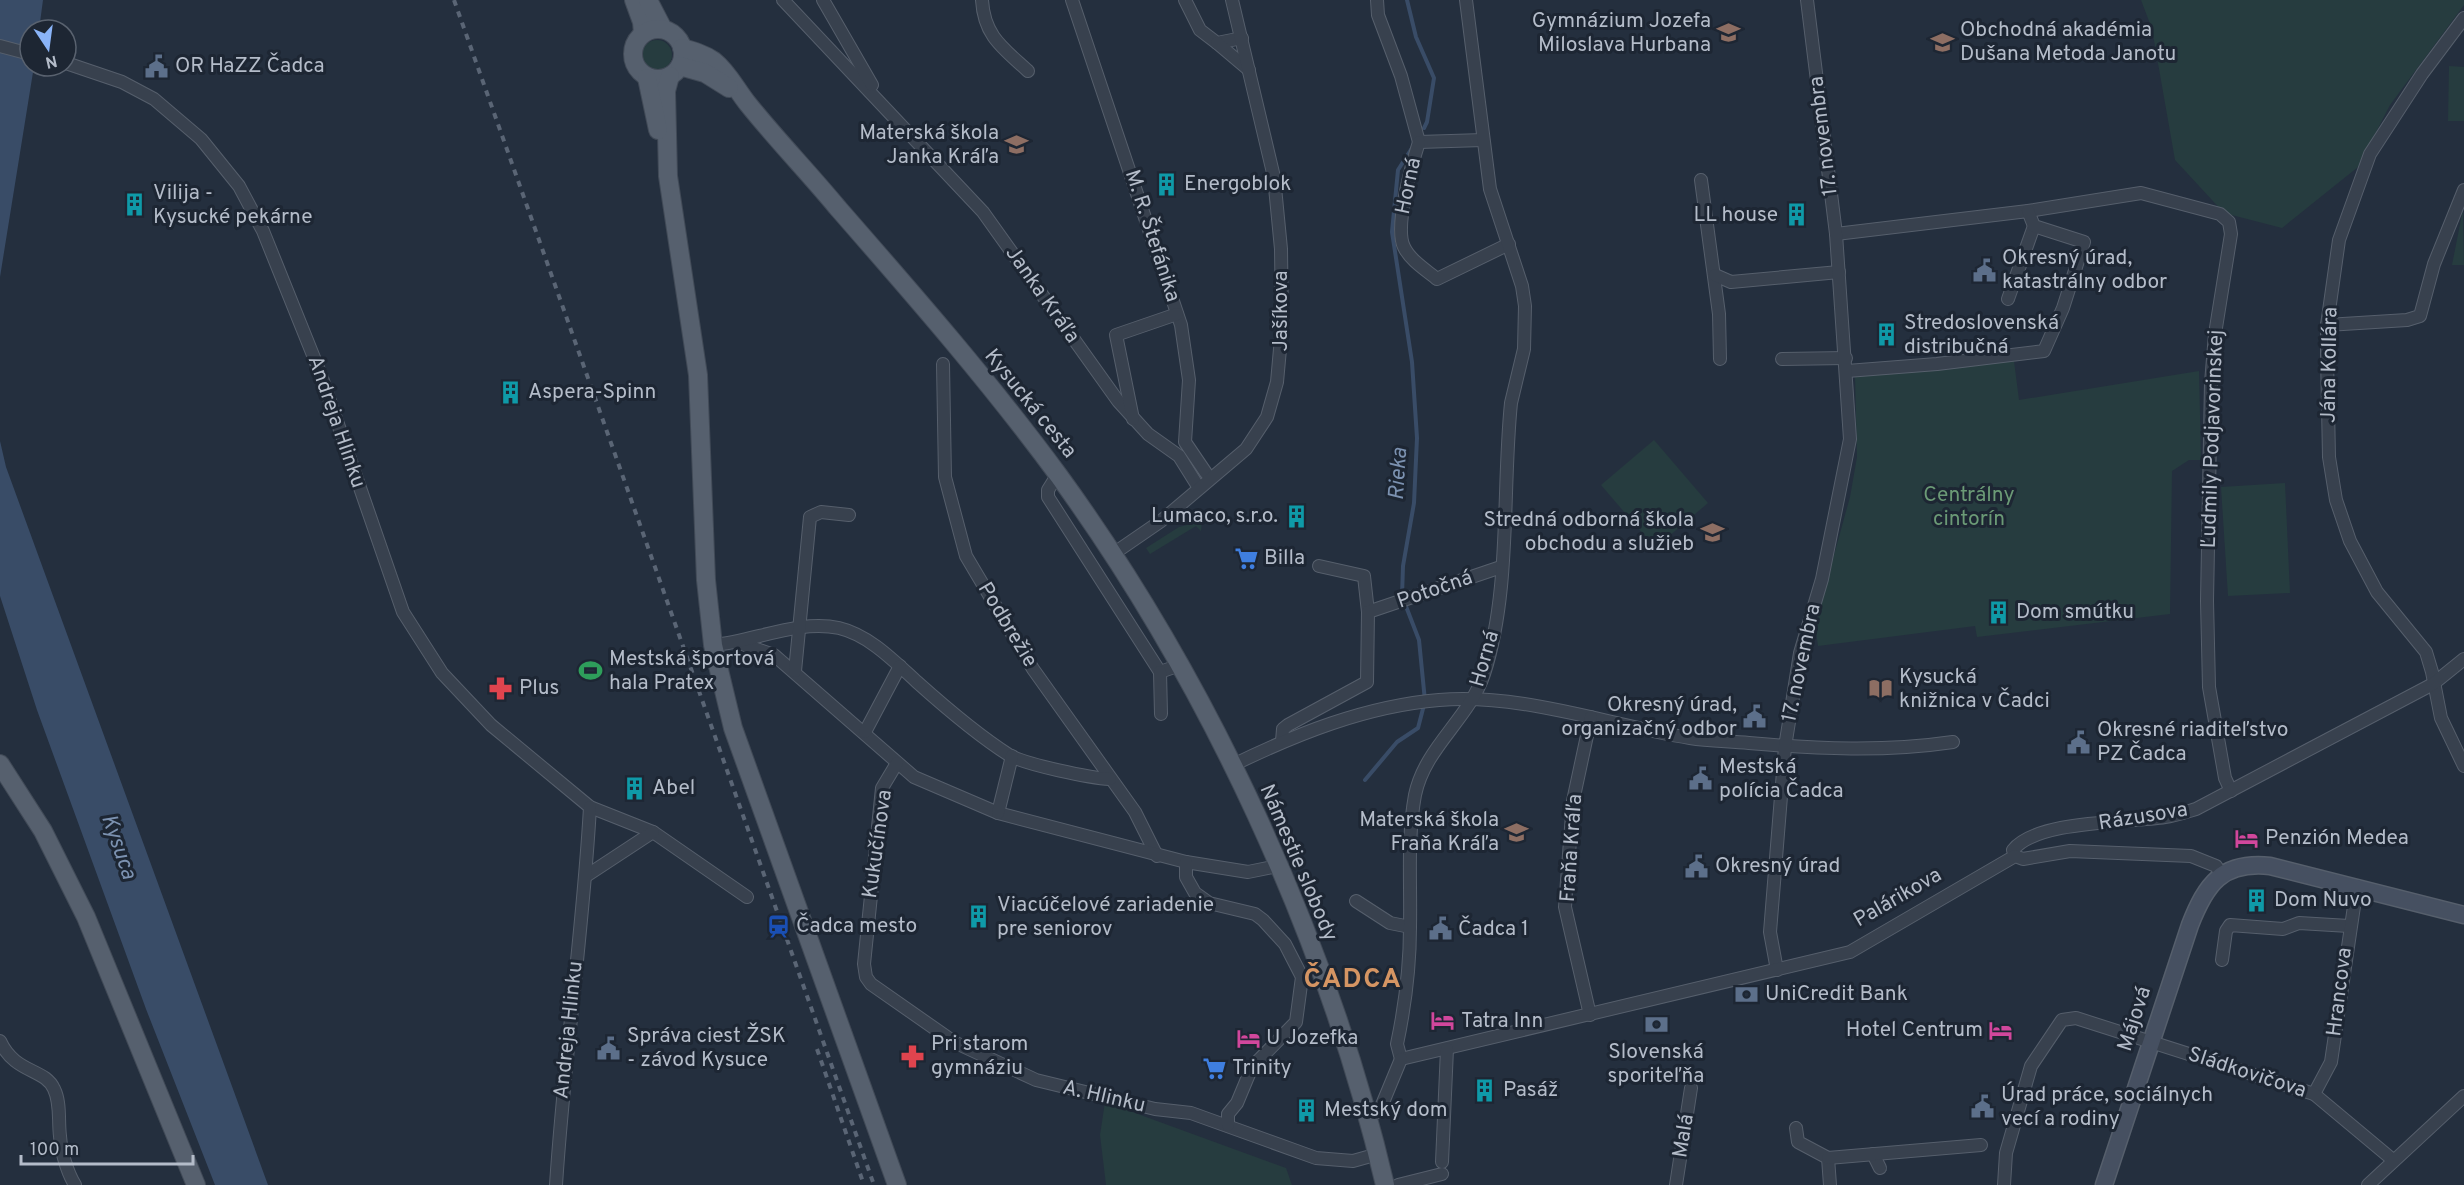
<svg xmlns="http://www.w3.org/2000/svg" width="2464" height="1185" viewBox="0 0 2464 1185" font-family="Overpass,sans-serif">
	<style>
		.green { fill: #263c3f }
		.water { fill: #394c67 }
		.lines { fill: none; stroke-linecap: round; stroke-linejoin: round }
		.stream { stroke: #394c67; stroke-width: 4 }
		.street-casing { stroke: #565f6c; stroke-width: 14 }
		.secondary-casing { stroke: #565f6c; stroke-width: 19 }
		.primary-casing { stroke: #414a57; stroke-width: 20 }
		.street { stroke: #38414e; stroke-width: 12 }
		.secondary { stroke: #465061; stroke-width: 16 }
		.primary { stroke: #56606e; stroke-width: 18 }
		.rail { stroke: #5a6575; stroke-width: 4; stroke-dasharray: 6 6; stroke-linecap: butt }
		.labels { text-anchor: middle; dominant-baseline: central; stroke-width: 6; stroke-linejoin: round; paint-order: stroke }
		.poi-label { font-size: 21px; fill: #b4bcc9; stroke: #1d2633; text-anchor: start }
		.street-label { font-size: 21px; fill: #b4bcc9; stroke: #1d2633 }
		.park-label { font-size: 21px; fill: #6b9a76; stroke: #1d2633 }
		.water-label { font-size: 22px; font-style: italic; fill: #7c92b1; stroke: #1d2633 }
		.district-label { font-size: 27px; font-weight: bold; letter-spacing: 1.5px; fill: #d59563; stroke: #1d2633 }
	</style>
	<rect width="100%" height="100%" fill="#242f3e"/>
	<g class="green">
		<path d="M2141 0H2464V5L2390 105 2358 167 2282 228 2224 213 2175 160 2152 29Z"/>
		<circle cx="657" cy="55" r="15"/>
		<path d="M2449 66 2464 67V121H2448Z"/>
		<path d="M2463 209 2464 265H2452Z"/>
		<path d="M2014 361 2019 400 2199 371 2201 460H2189L2172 471 2170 614 1977 637 1975 626 1818 646 1815 624 1850 497 1857 457 1855 376Z"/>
		<path d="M1654 440 1708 503 1655 548 1601 485Z"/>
		<path d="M2285 483 2290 593 2228 596 2221 487Z"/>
		<path d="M1202 521 1201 531 1196 526 1150 554 1146 548 1179 527Z"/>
		<path d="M1105 1102 1286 1168 1292 1185H1106L1100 1135Z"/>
	</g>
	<g class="water">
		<path d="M0 0H43L39 30H30V66H34L0 277Z"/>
		<path d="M0 441 6 467 268 1185H215L146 1009 37 710 0 596Z"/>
	</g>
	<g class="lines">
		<g class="stream">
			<path d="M1407 0 1416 37 1434 78 1427 122 1424 128"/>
			<path d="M1365 780 1397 742 1418 728 1425 701 1419 640 1402 596 1403 566 1414 503 1417 438 1412 362 1392 232 1398 170 1412 148"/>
		</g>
		<defs>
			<g id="street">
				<path d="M783 0 983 212 1118 401 1148 434 1179 456 1199 488"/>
				<path d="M823 0 872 85"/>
				<path d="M982 0C984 36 1003 48 1028 71"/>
				<path d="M1072 0 1181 325 1189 380 1185 442 1206 473"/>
				<path d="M1185 0 1200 30 1217 43 1242 38"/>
				<path d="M1377 0 1378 15 1401 76 1419 142 1483 140"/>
				<path d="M2464 18 2422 74 2370 154 2339 240 2327 325V357L2329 457 2336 500 2350 541 2377 592 2426 652 2432 672 2441 718 2464 766"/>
				<path d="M1217 43 1249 70"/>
				<path d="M0 46 30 54"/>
				<path d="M66 63 122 82 154 99 201 139 239 186 263 231 321 375 403 612 442 673 491 725 590 807 653 832 747 897"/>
				<path d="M1419 142C1412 164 1394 227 1404 247 1410 260 1426 270 1437 279L1509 244"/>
				<path d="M1701 180 1719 314 1720 359"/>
				<path d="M1836 234 2028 211 2141 193 2220 214 2229 222 2231 234 2215 334 2211 383 2207 601 2209 687 2225 778 2231 791"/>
				<path d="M1715 275 1731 282 1839 272"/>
				<path d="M2008 299 2034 226"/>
				<path d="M2327 325 2407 320 2420 316 2434 264 2464 190"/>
				<path d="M1782 359 1846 358"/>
				<path d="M943 364 945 477 966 556 1033 669 1135 812 1157 856"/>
				<path d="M1847 371 1937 364 2044 351 2063 308 2084 242 2034 226 2028 211"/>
				<path d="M1133 419 1116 335 1177 314"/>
				<path d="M1058 474 1048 490V497L1160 672 1180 665"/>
				<path d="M1113 554 1161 521 1246 449 1267 417 1277 382 1282 327 1281 249 1274 177 1232 0"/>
				<path d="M1319 566 1364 576 1368 612"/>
				<path d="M739 643 774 655 914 777 998 813 1186 862 1248 872 1278 866"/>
				<path d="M713 645C753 642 798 619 839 628 869 635 894 661 917 682 946 708 976 734 1009 755 1026 765 1091 778 1110 779"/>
				<path d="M795 671 810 517 821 512 849 515"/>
				<path d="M1160 672 1161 714"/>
				<path d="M865 732 900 666"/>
				<path d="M1282 741 1283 729 1288 725 1367 682 1368 612 1501 567"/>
				<path d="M897 763 882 788 864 964 866 977 871 984 954 1042 1036 1080 1155 1109 1191 1113 1316 1158 1353 1161 1378 1154"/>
				<path d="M1231 766C1296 734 1366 706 1439 700 1523 693 1607 725 1690 738 1709 741 1729 741 1749 743 1817 749 1885 752 1953 742"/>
				<path d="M998 813 1012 756"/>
				<path d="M2015 856 2013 850C2037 820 2126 823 2165 817 2175 816 2186 812 2196 809L2433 684 2464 659"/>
				<path d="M1186 862V877L1195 893 1209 903 1255 914 1263 920 1285 944 1302 977 1296 1022 1252 1067 1237 1103 1228 1114V1125"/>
				<path d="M586 876 653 832"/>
				<path d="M1356 901 1390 923 1410 927"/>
				<path d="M2222 960 2226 931 2230 925 2283 929 2299 923 2349 926"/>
				<path d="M1777 970 1770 932 1785 747 1800 653 1822 579 1850 439 1836 234 1807 0"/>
				<path d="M1590 1015 1565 907 1573 801 1591 717"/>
				<path d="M0 1041C15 1074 45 1068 54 1089 61 1103 58 1121 60 1136 61 1151 67 1172 75 1185"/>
				<path d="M1401 1059 1397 1044C1405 1006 1410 966 1410 927 1411 883 1407 839 1415 795 1425 747 1469 719 1484 674 1511 591 1502 490 1511 403L1524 349 1525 306 1522 286 1490 189 1466 0"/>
				<path d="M1401 1059 1850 952 2015 856 2023 859 2070 851 2191 856 2216 866 2221 874"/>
				<path d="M2314 1094 2331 1062 2357 886"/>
				<path d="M1379 1112 1401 1059"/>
				<path d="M1796 1128 1798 1142 1828 1158 1830 1185"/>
				<path d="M1873 1154 1880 1168"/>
				<path d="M1828 1158 1981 1145"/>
				<path d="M1442 1162 1447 1049"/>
				<path d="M556 1185C564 1059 583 933 590 807"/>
				<path d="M1398 1185 1442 1174"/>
				<path d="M1676 1185 1691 1088"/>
				<path d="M2004 1185 2006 1153 2031 1066 2062 1020 2076 1018 2314 1094 2393 1160"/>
				<path d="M2368 1185 2464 1096"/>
			</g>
			<path id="secondary" d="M2104 1185 2190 925C2206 884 2222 861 2270 866L2464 915"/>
			<g id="primary">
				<path d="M634 0 642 22 643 33"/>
				<path d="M648 0 663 29"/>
				<circle cx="658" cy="54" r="25"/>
				<path d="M682 48C693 51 704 54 714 61 728 72 736 89 748 104 776 139 808 172 837 207 913 294 990 382 1059 476 1208 681 1327 937 1385 1185"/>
				<path d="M680 66 705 73 729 88"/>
				<path d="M670 76 666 91 668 176 698 375 706 580 713 645 733 728 897 1185"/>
				<path d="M647 78 658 130"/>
				<path d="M0 764 43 831 86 917 196 1185"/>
			</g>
		</defs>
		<use href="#street" class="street-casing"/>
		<use href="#secondary" class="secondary-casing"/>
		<use href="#primary" class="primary-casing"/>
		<use href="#street" class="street"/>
		<use href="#secondary" class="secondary"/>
		<use href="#primary" class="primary"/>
		<g class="rail">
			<path d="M454 0 874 1185"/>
			<path d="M817 1049 864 1185"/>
		</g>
	</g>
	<defs>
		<symbol id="school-bare" viewBox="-9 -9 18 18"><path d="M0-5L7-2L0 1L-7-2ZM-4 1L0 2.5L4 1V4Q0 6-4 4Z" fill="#8d6e63" stroke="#1d2633" stroke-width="2.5" paint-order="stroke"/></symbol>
		<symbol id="civic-bare" viewBox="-9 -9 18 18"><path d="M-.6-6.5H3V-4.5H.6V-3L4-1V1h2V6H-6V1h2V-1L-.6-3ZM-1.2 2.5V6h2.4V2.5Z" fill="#5c6f8a" stroke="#1d2633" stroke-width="2.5" paint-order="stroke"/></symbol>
		<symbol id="building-bare" viewBox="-9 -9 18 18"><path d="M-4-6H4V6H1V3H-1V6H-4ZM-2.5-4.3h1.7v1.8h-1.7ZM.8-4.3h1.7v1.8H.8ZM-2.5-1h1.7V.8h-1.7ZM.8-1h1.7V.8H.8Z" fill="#0f9aa8" stroke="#1d2633" stroke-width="2.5" paint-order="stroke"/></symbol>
		<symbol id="supermarket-bare" viewBox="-9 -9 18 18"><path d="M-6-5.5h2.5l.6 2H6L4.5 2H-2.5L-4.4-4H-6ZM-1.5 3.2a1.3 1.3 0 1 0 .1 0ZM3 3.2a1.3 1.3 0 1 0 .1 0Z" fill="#3f7fe0" stroke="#1d2633" stroke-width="2.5" paint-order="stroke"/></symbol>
		<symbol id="stadium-bare" viewBox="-9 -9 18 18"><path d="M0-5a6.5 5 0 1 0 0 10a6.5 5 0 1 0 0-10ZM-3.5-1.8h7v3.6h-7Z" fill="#2e9e5b" stroke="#1d2633" stroke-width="2.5" paint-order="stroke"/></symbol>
		<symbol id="pharmacy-bare" viewBox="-9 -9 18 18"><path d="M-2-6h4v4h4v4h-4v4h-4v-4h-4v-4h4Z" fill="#e0444e" stroke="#1d2633" stroke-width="2.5" paint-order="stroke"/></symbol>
		<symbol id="library-bare" viewBox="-9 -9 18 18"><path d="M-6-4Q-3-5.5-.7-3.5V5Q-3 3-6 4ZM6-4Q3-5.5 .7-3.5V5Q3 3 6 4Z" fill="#8d6e63" stroke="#1d2633" stroke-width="2.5" paint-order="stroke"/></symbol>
		<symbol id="hotel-bare" viewBox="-9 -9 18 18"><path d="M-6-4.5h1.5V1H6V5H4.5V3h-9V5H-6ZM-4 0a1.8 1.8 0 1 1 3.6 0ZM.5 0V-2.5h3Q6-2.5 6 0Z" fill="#d1479c" stroke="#1d2633" stroke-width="2.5" paint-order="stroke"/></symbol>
		<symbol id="station-bare" viewBox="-9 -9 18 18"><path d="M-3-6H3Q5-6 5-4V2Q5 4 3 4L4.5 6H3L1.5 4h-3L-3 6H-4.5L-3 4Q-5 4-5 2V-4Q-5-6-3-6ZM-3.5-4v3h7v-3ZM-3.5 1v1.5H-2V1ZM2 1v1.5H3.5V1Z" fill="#1a4fb4" stroke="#1d2633" stroke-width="2.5" paint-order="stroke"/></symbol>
		<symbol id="bank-bare" viewBox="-9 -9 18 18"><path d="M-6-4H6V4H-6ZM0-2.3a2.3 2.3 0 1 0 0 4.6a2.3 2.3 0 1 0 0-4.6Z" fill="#5c6f8a" stroke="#1d2633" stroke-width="2.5" paint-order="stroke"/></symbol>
	</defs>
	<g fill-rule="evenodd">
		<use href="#school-bare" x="1712" y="16" width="33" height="33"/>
		<use href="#school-bare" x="1926" y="26" width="33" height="33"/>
		<use href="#civic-bare" x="140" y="50" width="33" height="33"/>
		<use href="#school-bare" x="1000" y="128" width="33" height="33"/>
		<use href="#building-bare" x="1150" y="168" width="33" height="33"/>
		<use href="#building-bare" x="118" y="188" width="33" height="33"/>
		<use href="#building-bare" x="1780" y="198" width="33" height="33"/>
		<use href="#civic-bare" x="1968" y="254" width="33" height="33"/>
		<use href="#building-bare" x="1870" y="318" width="33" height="33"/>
		<use href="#building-bare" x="494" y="376" width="33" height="33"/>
		<use href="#building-bare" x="1280" y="500" width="33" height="33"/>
		<use href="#school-bare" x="1696" y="516" width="33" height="33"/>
		<use href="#supermarket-bare" x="1230" y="542" width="33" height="33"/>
		<use href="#building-bare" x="1982" y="596" width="33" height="33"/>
		<use href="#stadium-bare" x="574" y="654" width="33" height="33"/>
		<use href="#pharmacy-bare" x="484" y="672" width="33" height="33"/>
		<use href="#library-bare" x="1864" y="672" width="33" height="33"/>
		<use href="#civic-bare" x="1738" y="700" width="33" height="33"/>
		<use href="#civic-bare" x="2062" y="726" width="33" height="33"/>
		<use href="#civic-bare" x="1684" y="762" width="33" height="33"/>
		<use href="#building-bare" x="618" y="772" width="33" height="33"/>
		<use href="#school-bare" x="1500" y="816" width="33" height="33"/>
		<use href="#hotel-bare" x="2230" y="822" width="33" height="33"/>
		<use href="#civic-bare" x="1680" y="850" width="33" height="33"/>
		<use href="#building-bare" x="2240" y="884" width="33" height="33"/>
		<use href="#building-bare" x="962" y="900" width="33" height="33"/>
		<use href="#station-bare" x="762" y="910" width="33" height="33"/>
		<use href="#civic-bare" x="1424" y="912" width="33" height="33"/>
		<use href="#bank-bare" x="1730" y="978" width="33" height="33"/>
		<use href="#hotel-bare" x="1426" y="1004" width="33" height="33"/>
		<use href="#bank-bare" x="1640" y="1008" width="33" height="33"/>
		<use href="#hotel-bare" x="1984" y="1014" width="33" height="33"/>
		<use href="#hotel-bare" x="1232" y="1022" width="33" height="33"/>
		<use href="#civic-bare" x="592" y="1032" width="33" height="33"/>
		<use href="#pharmacy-bare" x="896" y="1040" width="33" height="33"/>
		<use href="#supermarket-bare" x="1198" y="1052" width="33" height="33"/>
		<use href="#building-bare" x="1468" y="1074" width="33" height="33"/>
		<use href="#civic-bare" x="1966" y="1090" width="33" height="33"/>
		<use href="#building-bare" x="1290" y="1094" width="33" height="33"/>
	</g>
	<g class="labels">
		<g class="poi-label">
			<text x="1711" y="21" text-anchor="end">Gymnázium Jozefa<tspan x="1711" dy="24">Miloslava Hurbana</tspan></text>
			<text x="1960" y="30">Obchodná akadémia<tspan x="1960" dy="24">Dušana Metoda Janotu</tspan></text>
			<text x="175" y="66">OR HaZZ Čadca</text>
			<text x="999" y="133" text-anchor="end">Materská škola<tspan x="999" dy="24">Janka Kráľa</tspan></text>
			<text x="1184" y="184">Energoblok</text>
			<text x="153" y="193">Vilija -<tspan x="153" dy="24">Kysucké pekárne</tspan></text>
			<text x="1778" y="215" text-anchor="end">LL house</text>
			<text x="2002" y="258">Okresný úrad,<tspan x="2002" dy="24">katastrálny odbor</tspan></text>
			<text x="1904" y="323">Stredoslovenská<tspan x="1904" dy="24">distribučná</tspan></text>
			<text x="528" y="392">Aspera-Spinn</text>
			<text x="1278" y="516" text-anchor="end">Lumaco, s.r.o.</text>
			<text x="1694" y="520" text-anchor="end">Stredná odborná škola<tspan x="1694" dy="24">obchodu a služieb</tspan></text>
			<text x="1264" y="558">Billa</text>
			<text x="2016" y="612">Dom smútku</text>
			<text x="609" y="659">Mestská športová<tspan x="609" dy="24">hala Pratex</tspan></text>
			<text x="1899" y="677">Kysucká<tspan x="1899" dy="24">knižnica v Čadci</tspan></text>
			<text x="519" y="688">Plus</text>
			<text x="1737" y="705" text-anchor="end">Okresný úrad,<tspan x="1737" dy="24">organizačný odbor</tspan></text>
			<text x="2097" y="730">Okresné riaditeľstvo<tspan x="2097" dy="24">PZ Čadca</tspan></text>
			<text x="1719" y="767">Mestská<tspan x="1719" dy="24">polícia Čadca</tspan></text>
			<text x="652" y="788">Abel</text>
			<text x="1499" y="820" text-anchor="end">Materská škola<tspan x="1499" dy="24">Fraňa Kráľa</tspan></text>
			<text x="2265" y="838">Penzión Medea</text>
			<text x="1715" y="866">Okresný úrad</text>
			<text x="2274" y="900">Dom Nuvo</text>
			<text x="997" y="905">Viacúčelové zariadenie<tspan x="997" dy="24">pre seniorov</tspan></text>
			<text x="796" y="926">Čadca mesto</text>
			<text x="1458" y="929">Čadca 1</text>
			<text x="1765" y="994">UniCredit Bank</text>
			<text x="1461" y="1021">Tatra Inn</text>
			<text x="1983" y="1030" text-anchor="end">Hotel Centrum</text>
			<text x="627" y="1036">Správa ciest ŽSK<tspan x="627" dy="24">- závod Kysuce</tspan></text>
			<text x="1266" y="1038">U Jozefka</text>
			<text x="931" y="1044">Pri starom<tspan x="931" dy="24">gymnáziu</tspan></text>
			<text x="1656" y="1052" text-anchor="middle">Slovenská<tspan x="1656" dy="24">sporiteľňa</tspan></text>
			<text x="1232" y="1068">Trinity</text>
			<text x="1503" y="1090">Pasáž</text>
			<text x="2001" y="1095">Úrad práce, sociálnych<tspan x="2001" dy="24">vecí a rodiny</tspan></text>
			<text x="1324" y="1110">Mestský dom</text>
		</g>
		<g class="street-label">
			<text transform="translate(1824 136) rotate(-97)">17. novembra</text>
			<text transform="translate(1409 186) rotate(-78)">Horná</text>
			<text transform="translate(1152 236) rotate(72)">M. R. Štefánika</text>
			<text transform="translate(1042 295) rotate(55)">Janka Kráľa</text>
			<text transform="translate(1281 311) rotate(-90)">Jašíkova</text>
			<text transform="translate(2330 365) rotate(-89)">Jána Kollára</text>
			<text transform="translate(1030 404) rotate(51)">Kysucká cesta</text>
			<text transform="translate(336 422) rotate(71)">Andreja Hlinku</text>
			<text transform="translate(2213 439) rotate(-88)">Ľudmily Podjavorinskej</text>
			<text transform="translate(1435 590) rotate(-19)">Potočná</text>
			<text transform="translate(1007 625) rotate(59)">Podbrežie</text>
			<text transform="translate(1485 659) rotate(-74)">Horná</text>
			<text transform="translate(1802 663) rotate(-78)">17. novembra</text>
			<text transform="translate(2143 817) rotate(-9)">Rázusova</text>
			<text transform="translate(878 844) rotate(-82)">Kukučínova</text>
			<text transform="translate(1572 848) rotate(-86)">Fraňa Kráľa</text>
			<text transform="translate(1298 863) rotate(67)">Námestie slobody</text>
			<text transform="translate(1898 898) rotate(-30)">Palárikova</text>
			<text transform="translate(2340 992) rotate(-83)">Hrancova</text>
			<text transform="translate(2135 1019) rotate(-72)">Májová</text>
			<text transform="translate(569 1030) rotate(-84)">Andreja Hlinku</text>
			<text transform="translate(2247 1073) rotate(18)">Sládkovičova</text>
			<text transform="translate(1104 1097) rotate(13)">A. Hlinku</text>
			<text transform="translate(1684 1136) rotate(-81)">Malá</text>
		</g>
		<g class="park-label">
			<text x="1969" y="495">Centrálny<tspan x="1969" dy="24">cintorín</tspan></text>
		</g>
		<g class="water-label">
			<text transform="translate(1399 474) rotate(-86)">Rieka</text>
			<text transform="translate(118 847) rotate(71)">Kysuca</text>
		</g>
		<g class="district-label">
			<text x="1353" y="980">ČADCA</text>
		</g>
	</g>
	<g transform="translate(48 48) rotate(167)"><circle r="28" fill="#1d2633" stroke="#59626f" stroke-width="1.5"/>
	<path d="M0-4.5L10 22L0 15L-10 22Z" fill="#8ab4f8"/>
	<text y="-9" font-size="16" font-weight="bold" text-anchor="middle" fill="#b4bcc9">N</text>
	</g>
	<path d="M21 1155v9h172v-9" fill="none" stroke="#b4bcc9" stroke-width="3"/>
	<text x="30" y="1155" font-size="18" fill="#b4bcc9" stroke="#1d2633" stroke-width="4.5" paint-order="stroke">100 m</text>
</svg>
